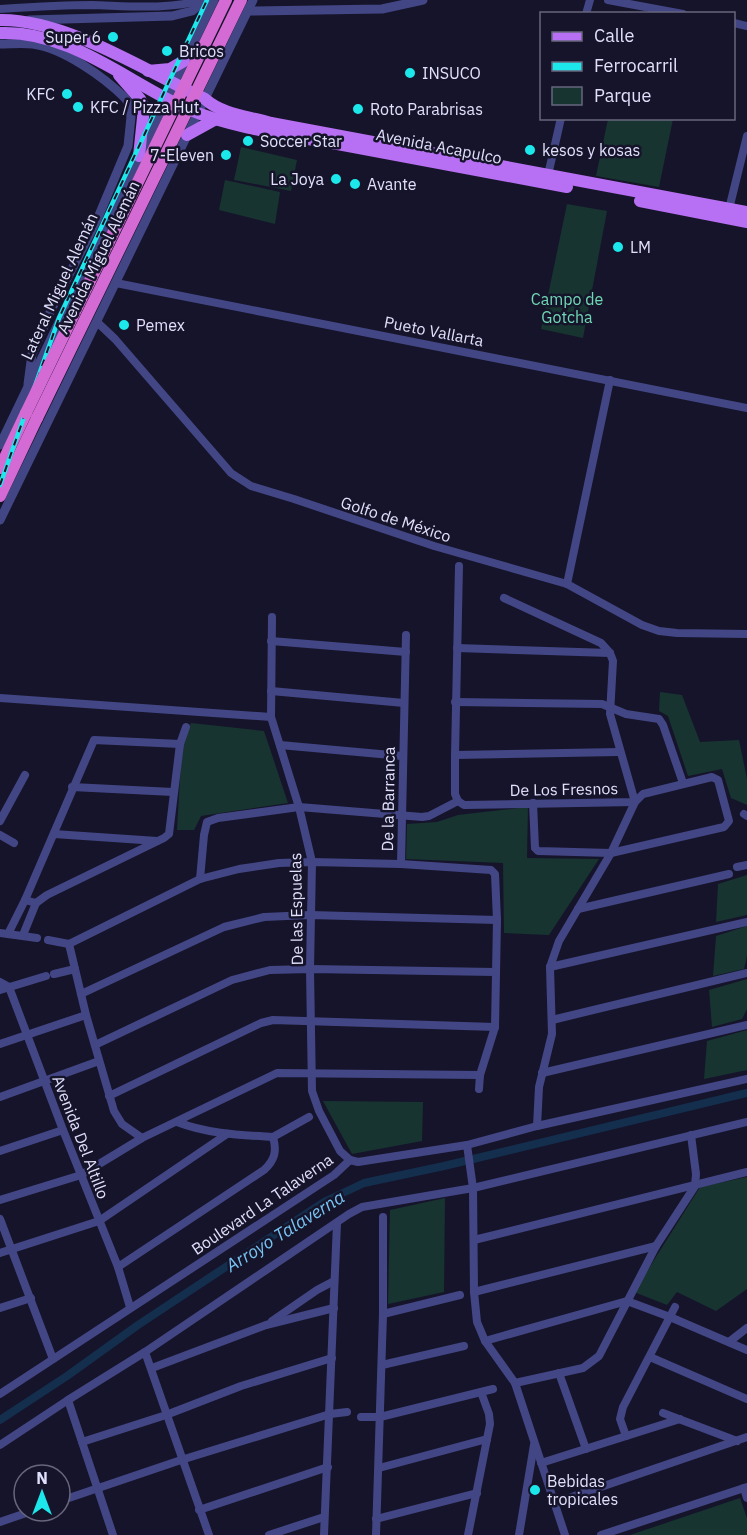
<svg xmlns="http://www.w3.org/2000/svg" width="747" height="1535" viewBox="0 0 747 1535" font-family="'IBM Plex Sans',sans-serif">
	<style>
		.green { fill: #173431 }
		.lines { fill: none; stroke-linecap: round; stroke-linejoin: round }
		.canal { stroke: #142f4e; stroke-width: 8 }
		.minor { stroke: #434685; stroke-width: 8 }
		.tertiary { stroke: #434685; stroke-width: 9 }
		.primary { stroke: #b770f3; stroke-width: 12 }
		.trunk { stroke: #d46ad4; stroke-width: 12 }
		.rail-casing { stroke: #1ce8ec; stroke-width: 4.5 }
		.rail { stroke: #16142a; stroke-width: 2; stroke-dasharray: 7; stroke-linecap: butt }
		.trunk-bridge { stroke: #d46ad4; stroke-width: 12 }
		.poi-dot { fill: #1ce8ec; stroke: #16142a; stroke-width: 2 }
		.labels { text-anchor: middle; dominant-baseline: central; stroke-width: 5; stroke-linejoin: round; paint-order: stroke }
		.poi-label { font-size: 16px; fill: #e1e0fc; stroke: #16142a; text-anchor: start }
		.street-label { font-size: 16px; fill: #e1e0fc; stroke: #16142a }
		.park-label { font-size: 16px; fill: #70d8b5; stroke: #16142a }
		.water-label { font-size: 18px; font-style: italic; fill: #77c4f3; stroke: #16142a }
	</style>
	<rect width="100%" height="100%" fill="#16142a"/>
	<g class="green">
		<path d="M608 119H673L659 187 596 176Z"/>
		<path d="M241 147 297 160 291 191 234 180Z"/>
		<path d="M225 180 280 192 275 224 219 210Z"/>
		<path d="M567 204 607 211 583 338 541 329Z"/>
		<path d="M660 692 682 695 700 742 739 740 747 779V805L731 798 722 769 688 776 668 716 659 711Z"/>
		<path d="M191 723 264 731 288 803 201 816 194 830H177L182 743Z"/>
		<path d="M528 807 527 858 599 859 549 935 504 933 503 863 406 859 407 824 437 822 458 815Z"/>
		<path d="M747 875V915L716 922 718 884Z"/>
		<path d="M747 926V956L744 969 713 976 716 936Z"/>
		<path d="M747 979V1009L742 1019 712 1027 709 990Z"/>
		<path d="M747 1030V1070L704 1079 707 1041Z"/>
		<path d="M323 1101 423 1102 422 1141 352 1154Z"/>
		<path d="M747 1177V1289L716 1311 677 1292 667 1305 634 1292 700 1187Z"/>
		<path d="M445 1198 444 1292 388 1304 390 1210Z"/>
		<path d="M740 1498 747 1518V1535H630Z"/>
	</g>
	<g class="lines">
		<path class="canal" d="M0 1420 67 1376 138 1325 324 1202 364 1183 444 1166 747 1093"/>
		<g class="minor">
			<path d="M608 0 683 14"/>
			<path d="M0 9C31 7 62 5 92 5 128 6 168 10 203 0"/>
			<path d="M586 14 590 0"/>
			<path d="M734 23 747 26"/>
			<path d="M548 175 561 118"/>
			<path d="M729 209 747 136"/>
			<path d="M116 283 747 408"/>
			<path d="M97 322 115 339 231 473 251 486 294 499 434 546 567 584 642 625 659 631 677 633 747 634"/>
			<path d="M567 584 610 380"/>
			<path d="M504 598 601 643 610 653 613 661 610 714 635 802 611 853 559 941 550 967 552 1034 539 1087 537 1126"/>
			<path d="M272 617 271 717 299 807 312 862 310 969 312 1091 319 1111 340 1151 350 1160"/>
			<path d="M271 641 406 652"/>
			<path d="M457 648 610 653"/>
			<path d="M271 691 404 703"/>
			<path d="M0 698 271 717"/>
			<path d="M455 702 602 704 626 714 659 719 663 725 683 783"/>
			<path d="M280 745 402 756"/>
			<path d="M455 755 619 752"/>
			<path d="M72 787 173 792"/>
			<path d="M458 801 455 794V755L459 566"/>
			<path d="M744 814 747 816"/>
			<path d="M0 821 25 775"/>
			<path d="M54 834 157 841"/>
			<path d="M0 835 14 843"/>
			<path d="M401 864 406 635"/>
			<path d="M737 867 747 865"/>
			<path d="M200 879 204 835 207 822 218 818 299 807 422 817 429 816 458 801 464 805 635 802 643 794 712 777 718 780 729 821 724 827 611 853 538 851 535 848 533 803"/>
			<path d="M36 903 25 900 94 740 180 744"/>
			<path d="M36 903 47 895 164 838 169 834 180 744 186 727"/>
			<path d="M578 909 729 874"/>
			<path d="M0 933 37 938"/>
			<path d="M8 934 25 900"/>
			<path d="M23 935 36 903"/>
			<path d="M48 940 69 944 200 879 239 869 279 863 312 862 401 864 491 870 495 874 497 920 495 1027 480 1075 479 1089"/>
			<path d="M69 944 86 1015 114 1111 122 1124 142 1138"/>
			<path d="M550 967 747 922"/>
			<path d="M54 974 75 969"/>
			<path d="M0 982 9 987 63 1130 118 1267 130 1307"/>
			<path d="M0 990 46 976"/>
			<path d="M81 994 224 927 264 917 310 915 497 920"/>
			<path d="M552 1020 747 973"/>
			<path d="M0 1044 86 1015"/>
			<path d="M95 1045 232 980 270 970 310 969 495 972"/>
			<path d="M542 1073 747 1025"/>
			<path d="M109 1096 261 1023 273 1020 495 1027"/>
			<path d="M0 1097 99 1061"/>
			<path d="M177 1122C208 1134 240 1135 273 1137"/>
			<path d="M273 1137 309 1117"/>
			<path d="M467 1145 473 1188 474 1292 477 1322 485 1341 515 1383 565 1535"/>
			<path d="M0 1151 63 1130"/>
			<path d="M350 1160 358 1162 467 1145 537 1126 747 1079"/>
			<path d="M0 1200 81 1175 142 1138 277 1073 480 1075"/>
			<path d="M0 1219 53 1359"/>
			<path d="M474 1240 747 1172"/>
			<path d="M0 1253 99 1221 227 1134"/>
			<path d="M118 1267 264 1170C275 1160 277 1151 273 1137"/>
			<path d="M474 1292 656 1246"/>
			<path d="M0 1308 31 1298"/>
			<path d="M383 1314 460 1295"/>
			<path d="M272 1321 317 1290 334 1281"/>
			<path d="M485 1341 627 1301 670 1317 747 1350"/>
			<path d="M729 1342 747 1328"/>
			<path d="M145 1352 209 1535"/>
			<path d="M650 1357 747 1399"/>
			<path d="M382 1365 464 1346"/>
			<path d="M152 1368 266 1325 334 1308"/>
			<path d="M559 1373 586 1449"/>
			<path d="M515 1383 583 1368 599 1356 656 1246 695 1186 696 1174 691 1135"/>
			<path d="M0 1394 334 1175 350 1160"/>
			<path d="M68 1400 113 1535"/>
			<path d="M663 1413 737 1441"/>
			<path d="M361 1417H380L493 1389"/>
			<path d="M626 1436 620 1419 623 1407 675 1307"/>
			<path d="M82 1442 166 1415 241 1386 332 1358"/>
			<path d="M0 1445 68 1400 145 1352 349 1214 362 1207 473 1188 747 1122"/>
			<path d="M541 1463 680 1419"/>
			<path d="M379 1468 487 1439"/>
			<path d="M744 1488 747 1498"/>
			<path d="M60 1501 181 1460 330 1414 347 1412"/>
			<path d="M554 1503 747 1437"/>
			<path d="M199 1510 328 1467"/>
			<path d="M376 1519 477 1493"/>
			<path d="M0 1522 32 1511"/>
			<path d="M269 1535 324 1517"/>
			<path d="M324 1535 337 1223"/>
			<path d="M376 1535 383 1314V1217"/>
			<path d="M468 1535 490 1424 489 1414 481 1392"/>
			<path d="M519 1535 534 1445"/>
			<path d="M601 1535 747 1487"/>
		</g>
		<g class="tertiary">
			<path d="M248 11 382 9 423 0"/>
			<path d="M29 20 172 16 192 11 205 0"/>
			<path d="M0 44C11 44 22 43 33 44 63 48 104 77 125 98L129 104 131 117 128 146 97 220 51 310 32 354 28 384"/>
			<path d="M0 445 214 0"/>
			<path d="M0 520 253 0"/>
		</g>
		<g class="primary">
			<path d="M0 20C66 19 146 71 205 99 223 115 248 116 271 123L747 212"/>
			<path d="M0 33C79 30 138 94 209 117 252 131 299 137 343 145 418 159 492 173 567 187"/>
			<path d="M148 71 170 69 184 61"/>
			<path d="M119 75 140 99 144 108 139 156"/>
			<path d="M187 135 216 119"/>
			<path d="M640 201 747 222"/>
		</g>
		<g class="trunk">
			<path d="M0 468 26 413"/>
			<path d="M0 496 37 418"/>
		</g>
		<defs>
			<path id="rail" d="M0 485 59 318 207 0"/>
		</defs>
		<use href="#rail" class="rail-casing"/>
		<use href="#rail" class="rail"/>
		<g class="trunk-bridge">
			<path d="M26 413 226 0"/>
			<path d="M37 418 241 0"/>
		</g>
	</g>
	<g class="poi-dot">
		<circle cx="113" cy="37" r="6"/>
		<circle cx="167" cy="51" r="6"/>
		<circle cx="410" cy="73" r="6"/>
		<circle cx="67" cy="94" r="6"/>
		<circle cx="78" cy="107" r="6"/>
		<circle cx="358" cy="109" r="6"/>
		<circle cx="248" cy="141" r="6"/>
		<circle cx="530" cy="150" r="6"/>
		<circle cx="226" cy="155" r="6"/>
		<circle cx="336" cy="179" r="6"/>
		<circle cx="355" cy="184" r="6"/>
		<circle cx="618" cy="247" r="6"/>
		<circle cx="124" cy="325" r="6"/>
		<circle cx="535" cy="1490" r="6"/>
	</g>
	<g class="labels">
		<g class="poi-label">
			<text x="101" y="37" text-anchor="end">Super 6</text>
			<text x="179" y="51">Bricos</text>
			<text x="422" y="73">INSUCO</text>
			<text x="55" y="94" text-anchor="end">KFC</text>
			<text x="90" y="107">KFC / Pizza Hut</text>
			<text x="370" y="109">Roto Parabrisas</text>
			<text x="260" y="141">Soccer Star</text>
			<text x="542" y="150">kesos y kosas</text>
			<text x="214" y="155" text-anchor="end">7-Eleven</text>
			<text x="324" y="179" text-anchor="end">La Joya</text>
			<text x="367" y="184">Avante</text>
			<text x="630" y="247">LM</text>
			<text x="136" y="325">Pemex</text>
			<text x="547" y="1481">Bebidas<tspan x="547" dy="18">tropicales</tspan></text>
		</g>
		<g class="street-label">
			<text transform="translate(439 146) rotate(11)">Avenida Acapulco</text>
			<text transform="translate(98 257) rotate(-64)">Avenida Miguel Alemán</text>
			<text transform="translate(59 286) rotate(-65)">Lateral Miguel Alemán</text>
			<text transform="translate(434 331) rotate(11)">Pueto Vallarta</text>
			<text transform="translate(396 519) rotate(18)">Golfo de México</text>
			<text transform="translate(564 789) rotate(-1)">De Los Fresnos</text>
			<text transform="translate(388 799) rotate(-89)">De la Barranca</text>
			<text transform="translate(296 909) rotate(-91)">De las Espuelas</text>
			<text transform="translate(81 1137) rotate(69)">Avenida Del Altillo</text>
			<text transform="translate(262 1204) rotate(-34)">Boulevard La Talaverna</text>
		</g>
		<g class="park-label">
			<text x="567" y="299">Campo de<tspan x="567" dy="18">Gotcha</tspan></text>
		</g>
		<g class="water-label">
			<text transform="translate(285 1231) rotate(-32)">Arroyo Talaverna</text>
		</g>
	</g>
	<rect x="540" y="12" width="195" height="108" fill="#16142a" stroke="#67667e" stroke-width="1.5"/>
	<rect x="552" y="32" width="30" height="9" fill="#b770f3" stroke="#67667e" stroke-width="1.5"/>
	<text x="594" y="42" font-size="18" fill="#e1e0fc">Calle</text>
	<rect x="552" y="62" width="30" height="9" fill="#1ce8ec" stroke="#67667e" stroke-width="1.5"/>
	<text x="594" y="72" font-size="18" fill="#e1e0fc">Ferrocarril</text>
	<rect x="552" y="87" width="30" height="18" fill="#173431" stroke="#67667e" stroke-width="1.5"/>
	<text x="594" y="102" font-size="18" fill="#e1e0fc">Parque</text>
	<g transform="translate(42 1493)"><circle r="28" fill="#16142a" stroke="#67667e" stroke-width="1.5"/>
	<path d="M0-4.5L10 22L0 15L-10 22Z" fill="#1ce8ec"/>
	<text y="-9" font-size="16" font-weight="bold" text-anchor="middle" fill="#e1e0fc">N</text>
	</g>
</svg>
